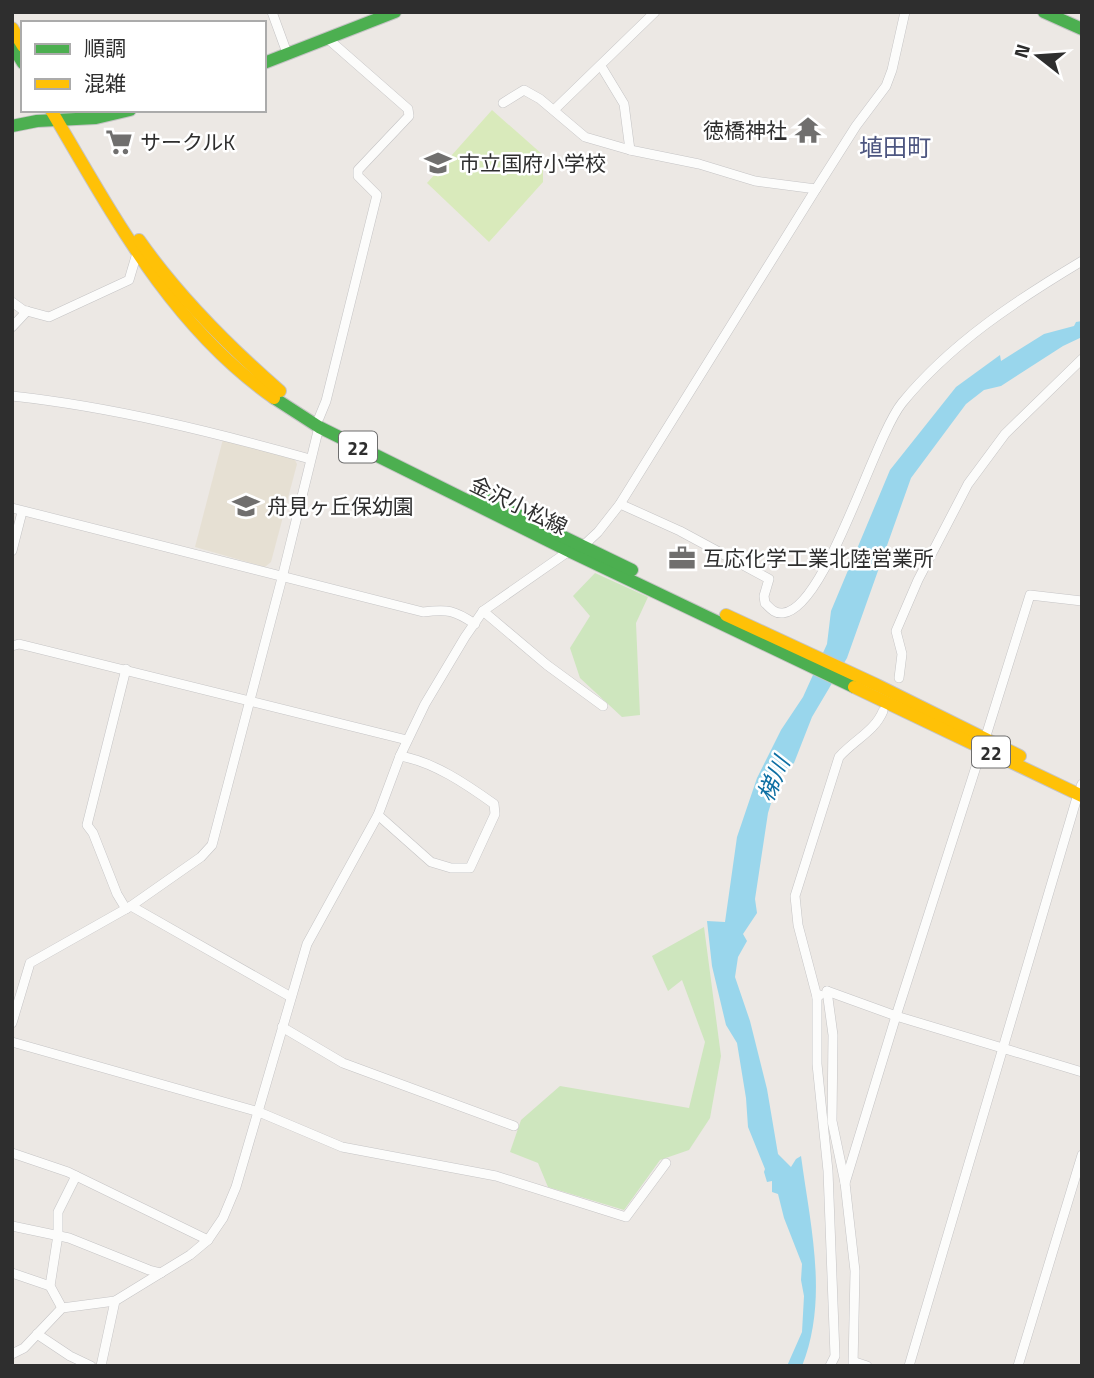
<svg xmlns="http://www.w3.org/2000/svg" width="1094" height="1378" viewBox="0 0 1094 1378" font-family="'Titillium Web','Noto Sans JP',sans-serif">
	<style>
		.education { fill: #e6e0d3 }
		.green { fill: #cee6be }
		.pitch { fill: #d9eabb }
		.water { fill: #99d6ec }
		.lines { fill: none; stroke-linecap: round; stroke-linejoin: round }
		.street-casing { stroke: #c5c4c5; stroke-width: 10 }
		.fast-casing { stroke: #c5c4c5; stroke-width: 14 }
		.slow-casing { stroke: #c5c4c5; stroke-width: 14 }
		.street { stroke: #fcfcfb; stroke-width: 9 }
		.fast { stroke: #4caf50; stroke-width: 12 }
		.slow { stroke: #ffc107; stroke-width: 12 }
		.labels { text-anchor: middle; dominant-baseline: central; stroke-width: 5; stroke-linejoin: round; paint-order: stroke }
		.shield { fill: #fff; stroke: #6d6d6d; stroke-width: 2 }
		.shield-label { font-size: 19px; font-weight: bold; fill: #2e2e2e }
		.poi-label { font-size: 21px; fill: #2e2e2e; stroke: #fff; text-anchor: start }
		.street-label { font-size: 21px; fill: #2e2e2e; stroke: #fff }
		.water-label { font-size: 23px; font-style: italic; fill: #0d6fa3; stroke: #fff }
		.quarter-label { font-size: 24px; fill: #4d5680; stroke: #fff }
	</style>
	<rect width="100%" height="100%" fill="#ece8e4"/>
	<path class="education" d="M223 439 294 458 297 464 271 562 265 567 195 547Z"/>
	<g class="green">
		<path d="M595 573 648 597 636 623 640 715 622 717 580 678 570 648 590 616 573 596Z"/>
		<path d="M704 927 721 1056 710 1118 689 1150 660 1160 624 1210 548 1187 538 1163 510 1152 521 1120 560 1086 689 1108 705 1042 682 980 668 991 652 956Z"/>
	</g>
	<path class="pitch" d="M492 110 543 155V182L489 242 427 183Z"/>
	<path class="water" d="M1082 321V337L1063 346 1001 386 984 390 966 404 911 478 847 658 812 717 794 763 780 774 768 813 755 899 757 913 743 934 747 941 738 957 735 977 750 1021 767 1089 778 1154 791 1167 796 1159 801 1156C810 1224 829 1299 802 1366H787L802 1332 804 1296 801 1280 802 1264 784 1218 778 1194 772 1192V1181L767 1182 764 1172 765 1169 748 1127 746 1098 737 1043 726 1025 712 966 707 921 725 922 737 837 757 778 781 730 803 697 827 644 831 611 890 470 956 387 1000 355 1001 361 1044 334 1074 326 1076 322Z"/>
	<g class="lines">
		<defs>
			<g id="street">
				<path d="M272 12 287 53"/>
				<path d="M601 66 624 104 630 150"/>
				<path d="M503 103 524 90 540 99 585 137 630 150 699 164 755 181 816 189"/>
				<path d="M554 110 655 12"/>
				<path d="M12 302 23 310 49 317 129 280 137 253"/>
				<path d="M12 327 27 311"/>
				<path d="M12 396C113 407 213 432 310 459"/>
				<path d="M319 418 326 401 377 195 358 176V170L409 116 408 109 327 38"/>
				<path d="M620 504 680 531 769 579 764 596 765 603C771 609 775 614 783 613 826 609 873 439 902 403 951 343 1017 300 1082 261"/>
				<path d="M12 508 423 612C448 609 454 610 475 624"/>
				<path d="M583 546 598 532 620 504 816 189 856 126 886 86 892 70 905 12"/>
				<path d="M12 551 22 512"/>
				<path d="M483 611 547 665 603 706"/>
				<path d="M12 646 19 644 407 740"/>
				<path d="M126 669 87 825 93 833 117 894 126 909"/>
				<path d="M899 678 902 654 896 631 918 580 968 484 1005 434 1082 359"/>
				<path d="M985 739 1030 595 1082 601"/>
				<path d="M1081 786 1082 784"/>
				<path d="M378 815 431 862 451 868H470L495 814 494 804C466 784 434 762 400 756"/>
				<path d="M131 906 291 997"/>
				<path d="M827 991 833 1035 832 1121 845 1183 855 1271 853 1366"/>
				<path d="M827 991 896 1016 1082 1072"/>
				<path d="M820 995 817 997 798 925 795 896 839 757C854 740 875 731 883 711"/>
				<path d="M817 997V1064L828 1171 835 1356 830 1366"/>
				<path d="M12 1023 30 963 131 906 201 857 212 845 282 578 319 427"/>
				<path d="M282 1027 343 1063 514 1126"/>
				<path d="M12 1042 259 1112 342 1147 496 1176 626 1217 666 1163"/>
				<path d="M12 1153 68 1172 208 1240"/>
				<path d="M845 1183 896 1016 982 748"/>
				<path d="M12 1226 69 1238 149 1270 161 1273"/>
				<path d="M12 1273 50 1286"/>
				<path d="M62 1308 50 1286 58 1235V1212L76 1176"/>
				<path d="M37 1334 70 1356 91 1366"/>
				<path d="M12 1354 24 1348 62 1308 115 1301 190 1255 208 1240 223 1218 236 1187 307 944 378 815 400 756 425 704 465 637 483 611 569 551"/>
				<path d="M855 1362 867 1366"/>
				<path d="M101 1366 115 1301"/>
				<path d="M909 1366 1078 794"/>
				<path d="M1018 1366 1082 1155"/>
			</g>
			<g id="fast">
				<path d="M1044 12 1082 29"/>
				<path d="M12 45 23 63"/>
				<path d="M264 63 395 12"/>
				<path d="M12 126 37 121 96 118 130 110"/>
				<path d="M274 398 319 427 569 551 854 687"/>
				<path d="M477 495 632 570"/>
			</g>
			<g id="slow">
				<path d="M12 28 23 46"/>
				<path d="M51 110C113 215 171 326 274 398"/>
				<path d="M139 240C179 297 227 345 280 391"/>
				<path d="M726 615 877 685 1020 756"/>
				<path d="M854 687 1082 796"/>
			</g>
		</defs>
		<use href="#street" class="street-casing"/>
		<use href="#fast" class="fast-casing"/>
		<use href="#slow" class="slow-casing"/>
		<use href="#street" class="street"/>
		<use href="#fast" class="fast"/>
		<use href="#slow" class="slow"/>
	</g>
	<defs>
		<symbol id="temple-bare" viewBox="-9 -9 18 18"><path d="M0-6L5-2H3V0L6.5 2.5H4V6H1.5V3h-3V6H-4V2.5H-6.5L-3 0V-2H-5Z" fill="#706f6e" stroke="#fff" stroke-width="2.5" paint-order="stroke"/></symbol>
		<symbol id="supermarket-bare" viewBox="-9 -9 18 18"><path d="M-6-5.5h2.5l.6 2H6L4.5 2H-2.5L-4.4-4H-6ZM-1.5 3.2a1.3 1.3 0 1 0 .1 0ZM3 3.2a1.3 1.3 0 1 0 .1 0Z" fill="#706f6e" stroke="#fff" stroke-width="2.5" paint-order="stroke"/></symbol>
		<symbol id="school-bare" viewBox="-9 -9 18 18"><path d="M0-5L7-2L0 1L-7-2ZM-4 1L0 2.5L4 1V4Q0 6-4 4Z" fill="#706f6e" stroke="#fff" stroke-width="2.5" paint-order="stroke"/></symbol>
		<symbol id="office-bare" viewBox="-9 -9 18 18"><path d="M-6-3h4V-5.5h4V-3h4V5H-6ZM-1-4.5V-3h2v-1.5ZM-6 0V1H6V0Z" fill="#706f6e" stroke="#fff" stroke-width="2.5" paint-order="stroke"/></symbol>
	</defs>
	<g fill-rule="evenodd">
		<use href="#temple-bare" x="789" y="111" width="38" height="38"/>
		<use href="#supermarket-bare" x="100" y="123" width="38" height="38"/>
		<use href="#school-bare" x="419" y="144" width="38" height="38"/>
		<use href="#school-bare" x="227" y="487" width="38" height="38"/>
		<use href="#office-bare" x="663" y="539" width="38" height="38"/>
	</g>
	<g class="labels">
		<g class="shield">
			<rect x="339" y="431.5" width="38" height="31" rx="5"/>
			<rect x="972" y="736.5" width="38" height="31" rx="5"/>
		</g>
		<g class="shield-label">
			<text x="358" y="447">22</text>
			<text x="991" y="752">22</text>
		</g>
		<g class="poi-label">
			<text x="787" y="130" text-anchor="end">徳橋神社</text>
			<text x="140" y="142">サークルK</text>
			<text x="459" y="163">市立国府小学校</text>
			<text x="267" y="506">舟見ヶ丘保幼園</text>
			<text x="703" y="558">互応化学工業北陸営業所</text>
		</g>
		<g class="street-label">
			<text transform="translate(519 505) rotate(26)">金沢小松線</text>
		</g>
		<g class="water-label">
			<text transform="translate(773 779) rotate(-66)">梯川</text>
		</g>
		<g class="quarter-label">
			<text x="895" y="147">埴田町</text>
		</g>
	</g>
	<rect width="1094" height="1378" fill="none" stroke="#2e2e2e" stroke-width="28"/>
	<rect x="21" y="21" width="245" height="91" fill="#ffffff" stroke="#ababab" stroke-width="2"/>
	<rect x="35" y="44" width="35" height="10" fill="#4caf50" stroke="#ababab" stroke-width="2"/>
	<text x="84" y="56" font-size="21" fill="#2e2e2e">順調</text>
	<rect x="35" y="79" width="35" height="10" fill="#ffc107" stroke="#ababab" stroke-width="2"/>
	<text x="84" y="91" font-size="21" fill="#2e2e2e">混雑</text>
	<g transform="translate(1038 56) rotate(287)" stroke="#ffffff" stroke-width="5" paint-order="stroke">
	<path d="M0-5L12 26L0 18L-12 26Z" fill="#2e2e2e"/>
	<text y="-10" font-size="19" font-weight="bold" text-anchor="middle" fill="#2e2e2e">N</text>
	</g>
</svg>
